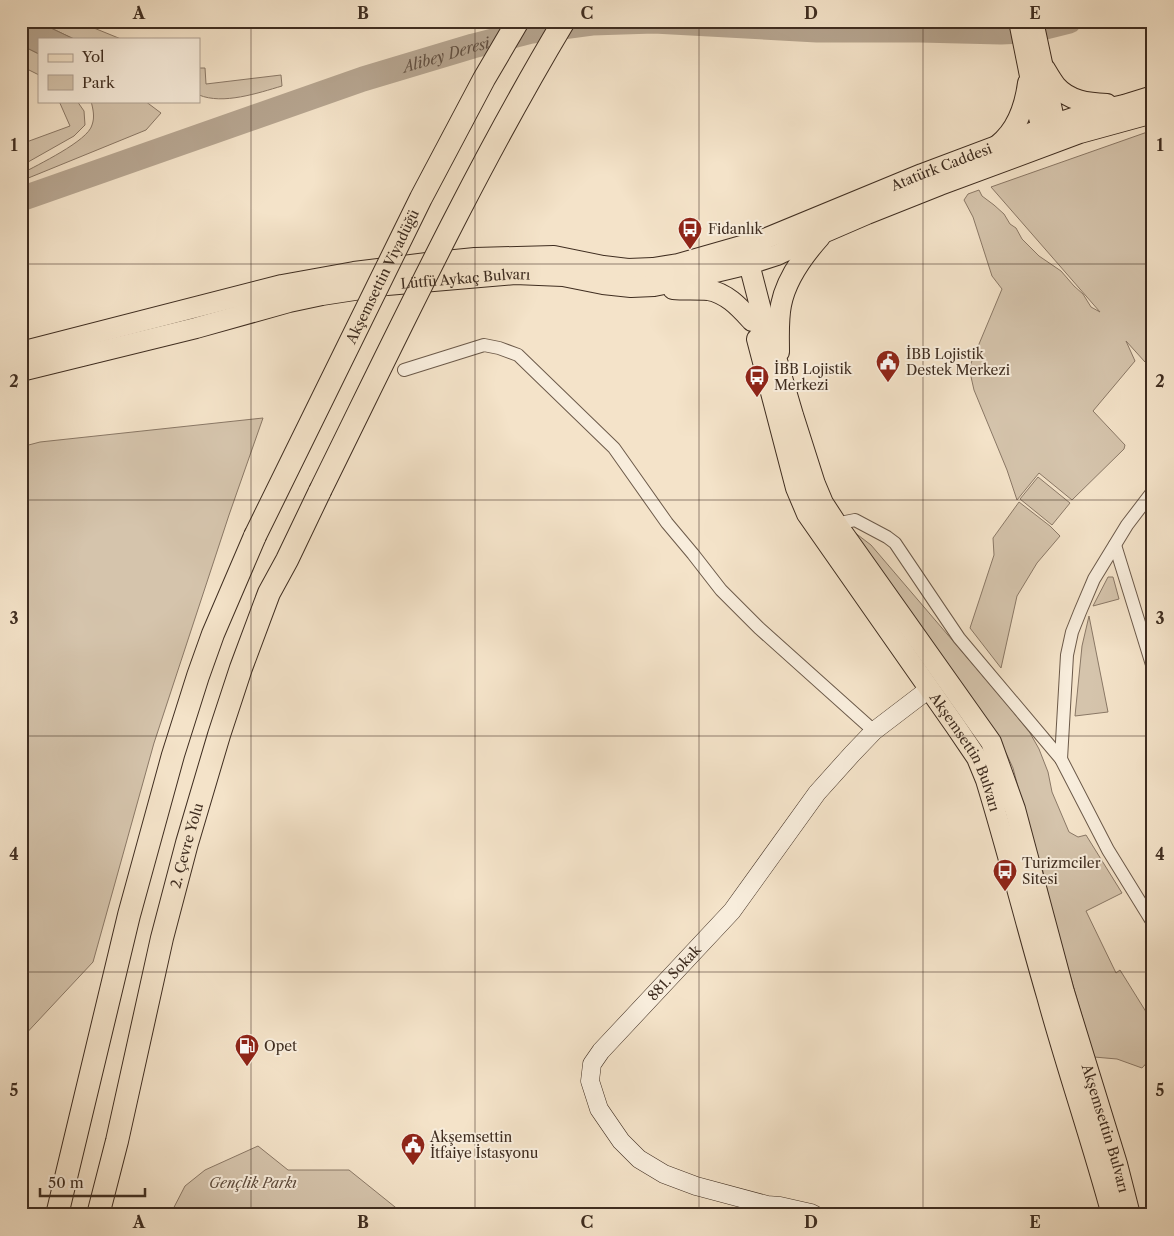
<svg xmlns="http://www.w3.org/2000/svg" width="1174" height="1236" viewBox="0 0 1174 1236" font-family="'Libre Caslon Text',serif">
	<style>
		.green { fill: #d5c4ac; stroke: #8a7866 }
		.water { fill: #b6a590; stroke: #867563 }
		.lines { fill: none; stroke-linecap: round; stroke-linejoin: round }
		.river { stroke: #b6a590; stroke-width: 25 }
		.street-casing { stroke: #6c5a4a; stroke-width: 14 }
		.secondary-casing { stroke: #3f2d20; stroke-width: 19 }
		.primary-casing { stroke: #3f2d20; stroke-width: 22 }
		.highway-casing { stroke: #3f2d20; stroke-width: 24 }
		.street { stroke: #f8eddc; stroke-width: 12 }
		.secondary { stroke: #f8eddc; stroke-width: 18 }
		.primary { stroke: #f4e3c9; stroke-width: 20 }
		.highway { stroke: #f4e3c9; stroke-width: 22 }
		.highway-bridge-casing { stroke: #3f2d20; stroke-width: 24; stroke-linecap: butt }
		.highway-bridge { stroke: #f4e3c9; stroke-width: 22 }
		.grid { fill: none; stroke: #3f2d20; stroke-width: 1; stroke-opacity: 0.55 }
		.labels { text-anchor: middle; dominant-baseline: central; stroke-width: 4; stroke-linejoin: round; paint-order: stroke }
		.street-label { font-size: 14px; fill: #3f2d20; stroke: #f8eddc }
		.poi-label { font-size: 14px; fill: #3f2d20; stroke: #f8eddc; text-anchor: start }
		.park-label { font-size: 14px; font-style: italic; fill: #5d4b3c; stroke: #f8eddc }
		.water-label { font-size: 15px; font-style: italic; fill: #635142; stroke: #f8eddc }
		.neatline { fill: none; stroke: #3f2d20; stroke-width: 2 }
		.grid-label { font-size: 16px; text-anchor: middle; font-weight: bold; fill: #3f2d20 }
	</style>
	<rect width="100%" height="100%" fill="#f4e3c9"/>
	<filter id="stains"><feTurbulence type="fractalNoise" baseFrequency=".004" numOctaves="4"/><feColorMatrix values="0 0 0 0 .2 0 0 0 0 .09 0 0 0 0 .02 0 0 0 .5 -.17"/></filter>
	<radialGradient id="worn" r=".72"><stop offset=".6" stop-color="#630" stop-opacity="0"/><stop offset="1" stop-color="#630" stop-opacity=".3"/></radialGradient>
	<g class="green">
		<path d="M36 21H72L89 26 121 39H74Z"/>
		<path d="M21 45 39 54V75L21 66Z"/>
		<path d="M199 68H205L206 84 281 75 282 86C258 93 223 105 199 95Z"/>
		<path d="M59 101H77L84 111 85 125 74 136 21 166V144L70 126Z"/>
		<path d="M91 101H145L161 113 146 130 21 181V174C37 165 88 141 92 125 95 117 93 109 91 101Z"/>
		<path d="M1153 130V357L1145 362 1126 341 1135 361 1093 411 1125 445 1124 449 1072 500 1039 473 1017 500 1007 470 974 390 969 368 1002 289 992 276 973 217 964 200 968 194 979 190 982 196 994 205 1004 214 1010 224 1016 228 1022 239 1039 256 1061 271 1074 286 1083 294 1091 307 1100 312 991 187Z"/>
		<path d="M263 418 229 515 154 743 93 962 21 1039V447L40 442Z"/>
		<path d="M1038 477 1070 503 1052 525 1020 499Z"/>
		<path d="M1019 502 1050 526 1060 536 1037 563 1017 596 1001 668 970 628 994 555 993 538Z"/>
		<path d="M854 532 871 545 1006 703 1030 733 1039 749 1048 772 1052 792 1069 832 1078 837 1086 835 1122 893 1086 911 1116 973 1120 970 1153 1023V1056L1142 1068 1117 1059 1094 1057 1055 924 1042 867 1031 836 1013 768 1007 755 996 735 930 639 880 570Z"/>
		<path d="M1108 577H1113L1119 599 1093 606Z"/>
		<path d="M1089 616 1108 712 1075 716 1082 646Z"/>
		<path d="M258 1146 288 1170H349L400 1211 413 1215H170L185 1186 205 1170Z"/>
	</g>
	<path class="water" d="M21 21H36L74 39H39V54L21 45Z"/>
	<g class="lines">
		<path class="river" id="s1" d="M21 199 363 79 473 46 532 31 592 23 654 21 817 30H920L1001 32 1023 31 1045 27 1069 21"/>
		<defs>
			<g id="street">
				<path d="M404 370 484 345 499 348 518 355 614 448 667 523 693 554 721 590 759 628 874 731"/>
				<path d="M838 526 845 522 855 520 887 537 895 543 959 638 1061 759 1108 850 1153 923"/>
				<path d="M1115 545 1153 668"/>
				<path d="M1061 759 1067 655 1072 632 1080 612 1094 579 1127 525 1153 491"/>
			</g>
			<g id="secondary">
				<path id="s2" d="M815 1215 811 1213 780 1206 767 1205 696 1186 664 1174 639 1159 621 1141 599 1109 590 1081 592 1064 601 1051 732 911 817 793 852 754 874 731 929 689"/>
			</g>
			<g id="primary">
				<path d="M1019 21 1036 106 1042 129"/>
				<path d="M1033 21 1055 124"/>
				<path d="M1045 69C1048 74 1052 81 1056 86 1069 101 1088 103 1107 104"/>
				<path d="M998 145C1017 130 1025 106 1028 83"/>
				<path id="s3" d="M746 252 768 337 778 364 793 415 815 484 823 503 838 526 991 742 1015 809 1064 992 1117 1164 1130 1215"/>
				<path d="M673 289C684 290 696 289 708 290 727 293 740 308 752 321"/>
				<path id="s4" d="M757 339 796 488 807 514 956 727 977 758 986 780C1008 852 1026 924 1047 996 1067 1069 1092 1141 1112 1215"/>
				<path id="s5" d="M21 352 282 285 354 272 435 262 475 258 554 256 603 266 628 269 653 268 678 264 762 240 922 174 1055 124 1085 114 1124 105 1153 96"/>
				<path d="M779 352C779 336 778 320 781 305 786 279 803 256 820 237"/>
				<path id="s6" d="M21 371 196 328 289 302 322 295 387 285 515 274 563 276 603 284 631 287 654 286 674 282 749 264 777 255 823 233 867 214 940 185 1080 133 1153 113"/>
			</g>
			<g id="highway">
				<path d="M57 1215 129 915 173 755 198 676 213 634 255 536"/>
				<path id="s7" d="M98 1215 117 1141 162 938 187 843 219 735 241 668 269 593 287 560 320 491"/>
			</g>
		</defs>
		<use href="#street" class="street-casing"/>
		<use href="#secondary" class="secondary-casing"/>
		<use href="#primary" class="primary-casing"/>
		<use href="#highway" class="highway-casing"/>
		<use href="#street" class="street"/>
		<use href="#secondary" class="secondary"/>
		<use href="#primary" class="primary"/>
		<use href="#highway" class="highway"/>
		<defs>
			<g id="highway-bridge">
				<path d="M320 491C398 333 473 173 564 21"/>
				<path id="s8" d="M255 536 421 198 484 79 518 21"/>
			</g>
		</defs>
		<use href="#highway-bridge" class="highway-bridge-casing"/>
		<use href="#highway-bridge" class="highway-bridge"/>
	</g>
	<path class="grid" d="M251 21V1215M475 21V1215M699 21V1215M923 21V1215M21 264H1153M21 500H1153M21 736H1153M21 972H1153"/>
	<defs>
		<symbol id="bus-pin" viewBox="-11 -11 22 30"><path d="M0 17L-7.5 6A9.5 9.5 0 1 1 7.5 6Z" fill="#8f2418" stroke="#f8eddc"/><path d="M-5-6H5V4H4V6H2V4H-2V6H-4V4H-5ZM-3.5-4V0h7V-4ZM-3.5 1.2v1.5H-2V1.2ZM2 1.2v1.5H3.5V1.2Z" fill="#fff"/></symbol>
		<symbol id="civic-pin" viewBox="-11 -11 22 30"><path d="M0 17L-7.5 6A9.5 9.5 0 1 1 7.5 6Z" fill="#8f2418" stroke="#f8eddc"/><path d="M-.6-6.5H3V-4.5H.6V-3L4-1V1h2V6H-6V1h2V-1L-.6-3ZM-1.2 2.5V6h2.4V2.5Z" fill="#fff"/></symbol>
		<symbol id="fuel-pin" viewBox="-11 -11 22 30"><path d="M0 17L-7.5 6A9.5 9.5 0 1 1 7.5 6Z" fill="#8f2418" stroke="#f8eddc"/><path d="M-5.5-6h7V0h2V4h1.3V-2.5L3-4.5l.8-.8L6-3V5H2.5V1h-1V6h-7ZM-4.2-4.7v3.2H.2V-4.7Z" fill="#fff"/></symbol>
	</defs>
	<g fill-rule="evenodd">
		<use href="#bus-pin" x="676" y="215" width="28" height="38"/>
		<use href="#civic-pin" x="874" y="348" width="28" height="38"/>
		<use href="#bus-pin" x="743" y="363" width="28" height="38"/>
		<use href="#bus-pin" x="991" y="857" width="28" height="38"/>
		<use href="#fuel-pin" x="233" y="1032" width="28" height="38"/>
		<use href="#civic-pin" x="399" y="1131" width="28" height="38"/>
	</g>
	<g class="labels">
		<g class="street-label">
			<text stroke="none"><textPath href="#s5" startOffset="950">Atatürk Caddesi</textPath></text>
			<text stroke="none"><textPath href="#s8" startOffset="289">Akşemsettin Viyadüğü</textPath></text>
			<text stroke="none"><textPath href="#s6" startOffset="455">Lütfü Aykaç Bulvarı</textPath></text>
			<text stroke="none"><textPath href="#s4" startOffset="469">Akşemsettin Bulvarı</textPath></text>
			<text stroke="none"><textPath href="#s7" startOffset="380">2. Çevre Yolu</textPath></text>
			<text stroke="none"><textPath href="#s2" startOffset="420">881. Sokak</textPath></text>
			<text stroke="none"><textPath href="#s3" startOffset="958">Akşemsettin Bulvarı</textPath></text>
		</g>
		<g class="poi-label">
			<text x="708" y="229">Fidanlık</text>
			<text x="906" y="354">İBB Lojistik<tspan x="906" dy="16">Destek Merkezi</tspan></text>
			<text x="774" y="369">İBB Lojistik<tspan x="774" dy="16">Merkezi</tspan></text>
			<text x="1022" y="863">Turizmciler<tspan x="1022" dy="16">Sitesi</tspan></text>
			<text x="264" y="1046">Opet</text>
			<text x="430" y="1137">Akşemsettin<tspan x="430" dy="16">İtfaiye İstasyonu</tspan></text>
		</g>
		<g class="park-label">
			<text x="253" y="1183">Gençlik Parkı</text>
		</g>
		<g class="water-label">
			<text stroke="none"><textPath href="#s1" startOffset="449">Alibey Deresi</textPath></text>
		</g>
	</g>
	<rect width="1174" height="1236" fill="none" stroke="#f4e3c9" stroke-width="55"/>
	<rect x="38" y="38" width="162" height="65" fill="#f8eddc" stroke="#aea091"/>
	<rect x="48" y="54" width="25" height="8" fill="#f4e3c9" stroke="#aea091"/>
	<text x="82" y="62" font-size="15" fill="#3f2d20">Yol</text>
	<rect x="48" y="75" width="25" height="15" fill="#d5c4ac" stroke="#aea091"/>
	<text x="82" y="88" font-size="15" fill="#3f2d20">Park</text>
	<path d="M40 1188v8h105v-8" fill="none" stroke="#3f2d20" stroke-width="2.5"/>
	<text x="48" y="1188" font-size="15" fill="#3f2d20" stroke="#f8eddc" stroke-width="4" paint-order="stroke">50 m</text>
	<rect x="28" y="28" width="1118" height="1180" class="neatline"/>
	<g class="grid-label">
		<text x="139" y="19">A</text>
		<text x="363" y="19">B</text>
		<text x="587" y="19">C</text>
		<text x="811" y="19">D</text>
		<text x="1035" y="19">E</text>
		<text x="14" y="151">1</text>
		<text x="1160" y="151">1</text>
		<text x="14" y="387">2</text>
		<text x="1160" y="387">2</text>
		<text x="14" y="624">3</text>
		<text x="1160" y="624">3</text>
		<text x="14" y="860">4</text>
		<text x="1160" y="860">4</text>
		<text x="14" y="1096">5</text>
		<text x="1160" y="1096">5</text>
		<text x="139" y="1228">A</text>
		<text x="363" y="1228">B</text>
		<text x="587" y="1228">C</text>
		<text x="811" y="1228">D</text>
		<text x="1035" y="1228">E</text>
	</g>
	<rect width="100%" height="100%" filter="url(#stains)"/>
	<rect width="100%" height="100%" fill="url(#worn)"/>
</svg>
